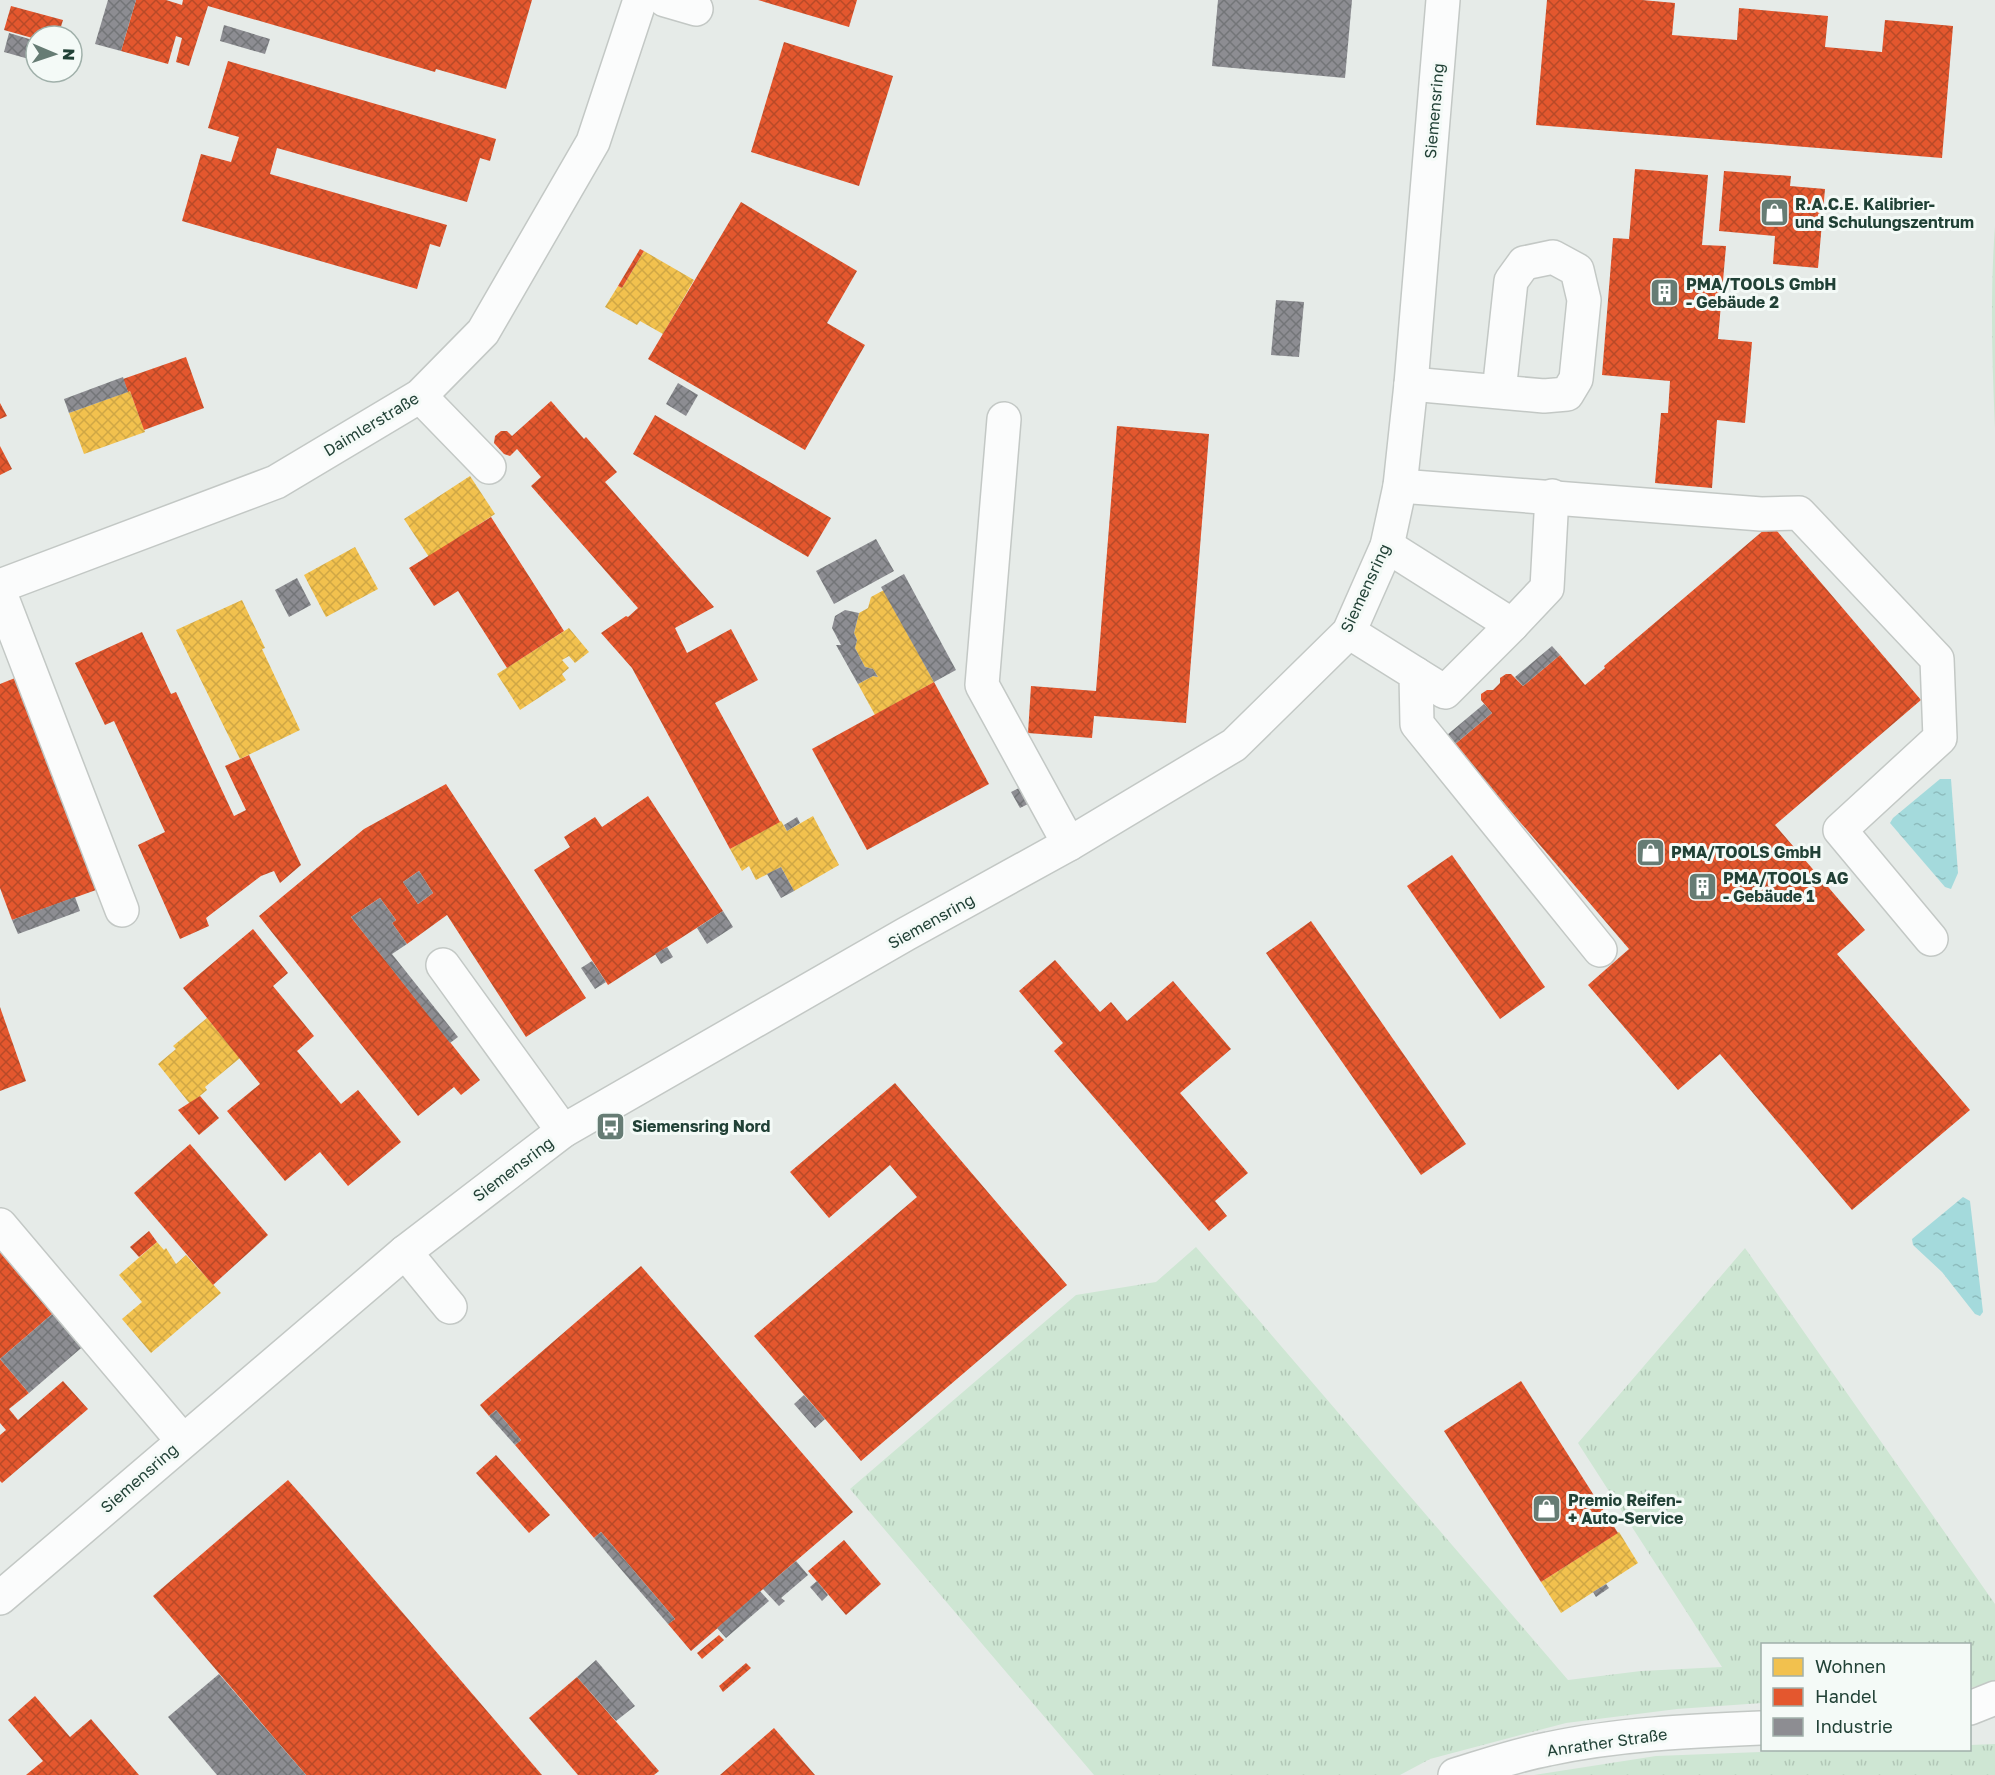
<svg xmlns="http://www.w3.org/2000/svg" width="1995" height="1775" viewBox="0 0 1995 1775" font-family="'Golos Text',sans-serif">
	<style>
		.grass { fill: url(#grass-tufts) }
		.water { fill: url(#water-ripples) }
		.homes { fill: url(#homes-cross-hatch) }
		.shops { fill: url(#shops-cross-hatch); fill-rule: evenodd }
		.industry { fill: url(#industry-cross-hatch) }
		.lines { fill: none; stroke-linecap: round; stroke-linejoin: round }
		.minor-casing { stroke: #c3c8c5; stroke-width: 36 }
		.minor { stroke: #fbfcfc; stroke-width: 33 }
		.labels { text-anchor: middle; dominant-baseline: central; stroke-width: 6; stroke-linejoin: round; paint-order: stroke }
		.street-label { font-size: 16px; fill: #214136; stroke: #f4faf7 }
		.poi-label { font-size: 16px; font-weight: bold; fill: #214136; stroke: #f4faf7; text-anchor: start }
	</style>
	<defs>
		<pattern id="grass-tufts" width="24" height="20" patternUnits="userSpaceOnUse" patternTransform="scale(1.5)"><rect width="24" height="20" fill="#cee6d3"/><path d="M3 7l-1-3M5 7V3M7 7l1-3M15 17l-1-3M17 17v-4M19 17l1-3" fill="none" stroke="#b1c6b6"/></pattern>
		<pattern id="water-ripples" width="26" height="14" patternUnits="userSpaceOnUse" patternTransform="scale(1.5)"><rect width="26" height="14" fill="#a4dadc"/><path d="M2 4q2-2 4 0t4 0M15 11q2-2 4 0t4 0" fill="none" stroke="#8dbcbd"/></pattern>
		<pattern id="homes-cross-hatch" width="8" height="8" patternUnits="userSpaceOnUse" patternTransform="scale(1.5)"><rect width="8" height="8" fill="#f2c14e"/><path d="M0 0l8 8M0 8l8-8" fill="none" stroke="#cfa745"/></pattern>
		<pattern id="shops-cross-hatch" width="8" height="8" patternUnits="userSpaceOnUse" patternTransform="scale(1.5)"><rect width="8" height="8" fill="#e4572e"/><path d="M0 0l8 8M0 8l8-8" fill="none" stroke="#b84a28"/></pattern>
		<pattern id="industry-cross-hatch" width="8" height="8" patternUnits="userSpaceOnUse" patternTransform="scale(1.5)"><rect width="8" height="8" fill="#8d8d92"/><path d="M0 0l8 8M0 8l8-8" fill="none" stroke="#737578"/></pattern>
	</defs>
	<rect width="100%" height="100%" fill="#e6ebe8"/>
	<g class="grass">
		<path d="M1995 226V428C1992 361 1990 293 1995 226Z"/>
		<path d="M1196 1247 1568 1680 1641 1671 1722 1667 1578 1443 1745 1248 1995 1604V1681L1970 1688V1644H1762V1703L1677 1709 1566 1723 1430 1759 1400 1775H1094L850 1489 1076 1295 1156 1282Z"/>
		<path d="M1995 1744V1775H1534L1656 1756 1816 1750H1970V1745Z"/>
	</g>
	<g class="water">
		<path d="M1940 779H1951L1958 873 1951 889 1945 887 1890 823 1893 818Z"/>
		<path d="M1963 1197 1970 1201 1983 1312 1980 1316 1975 1314 1942 1272 1913 1245 1912 1239Z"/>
	</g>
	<g class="homes">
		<path d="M644 251 694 280 663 334 640 321 637 325 605 307 618 286 622 288Z"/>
		<path d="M130 391 145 432 84 454 69 413Z"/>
		<path d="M470 476 495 514 429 557 404 519Z"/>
		<path d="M355 547 378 589 326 617 304 575Z"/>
		<path d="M884 590 934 682 875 715 858 684 873 676 878 677 873 669 865 667 855 648 857 640 854 633 859 613 868 608 871 597Z"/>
		<path d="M242 600 265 648 262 649 300 730 240 759 176 630Z"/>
		<path d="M569 628 589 652 575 663 569 656 562 660 569 668 562 674 566 680 520 710 497 674Z"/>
		<path d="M813 816 839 865 794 891 781 867 756 880 749 866 742 871 730 849 781 821 787 831Z"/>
		<path d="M207 1018 240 1058 205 1087 207 1090 190 1104 158 1064 176 1049 173 1046Z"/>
		<path d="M157 1242 164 1250 166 1248 176 1264 186 1255 221 1293 151 1353 122 1319 142 1302 119 1275Z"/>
		<path d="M1619 1532 1638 1563 1561 1613 1541 1582Z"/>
	</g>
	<g class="shops">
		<path d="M136 0H166L182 5 183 0H532L506 89 436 69 435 72 208 6 189 66 176 62 182 38 176 36 168 64 121 51Z"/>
		<path d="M758 0H857L849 27Z"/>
		<path d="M1547 0H1642L1675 3 1672 35 1737 40 1739 8 1828 16 1825 47 1882 52 1885 20 1953 26 1942 158 1536 125Z"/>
		<path d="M11 6 63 20 58 36H36V39L4 30Z"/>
		<path d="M784 42 893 76 859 186 751 152Z"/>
		<path d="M228 61 496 139 490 161 480 158 467 202 277 148 270 174 447 225 440 247 430 244 417 289 182 221 201 154 231 162 239 137 208 128Z"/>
		<path d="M1635 169 1708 175 1702 245 1726 246 1718 339 1752 342 1745 423 1717 420 1712 488 1655 483 1661 413H1668L1670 381 1602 375 1613 238 1629 239Z"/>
		<path d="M1724 171 1791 176 1790 186 1825 189 1818 268 1773 264 1775 236 1719 231Z"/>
		<path d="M741 202 857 271 827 323 865 345 805 450 648 359Z"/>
		<path d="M640 249 644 251 622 288 618 286Z"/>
		<path d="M186 357 204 408 144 430 130 391 128 392 123 379Z"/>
		<path d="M551 401 584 439 586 437 617 472 605 482 714 607 675 628 687 653 731 629 758 680 715 703 780 822 730 849 632 668 601 633 626 616 628 617 638 608 531 486 541 477 517 449 510 456 504 454 494 443 495 436 501 431H507L512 436Z"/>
		<path d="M0 403 7 416 0 419Z"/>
		<path d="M655 415 831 518 808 557 633 454Z"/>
		<path d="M1117 426 1209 434 1186 723 1094 716 1092 738 1028 733 1031 686 1096 691Z"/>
		<path d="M0 446 12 469 0 475Z"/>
		<path d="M491 517 564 631 507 668 458 591 434 606 409 568Z"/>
		<path d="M1771 524 1921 700 1775 825 1865 930 1837 954 1970 1110 1852 1210 1720 1054 1678 1090 1588 985 1629 949 1454 745 1492 713 1481 700V694L1487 690H1493L1500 683V678L1506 674H1511L1523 686 1560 655 1585 685 1605 668 1604 666Z"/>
		<path d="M142 632 171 694 176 692 234 816 246 810 225 766 249 755 301 865 280 883 274 871 261 876 206 918 209 926 180 939 138 845 165 832 114 721 105 725 75 663Z"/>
		<path d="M20 676 96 890 12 920 0 888V684Z"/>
		<path d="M934 682 989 784 867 850 812 749Z"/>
		<path d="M446 784 586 998 526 1037 447 915 407 944 392 923 396 920 380 898 351 917 480 1080 461 1095 454 1087 418 1116 259 916 364 829ZM419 871 433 893 418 904 403 882Z"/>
		<path d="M648 796 723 911 608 985 534 870 570 847 564 837 595 817 602 827Z"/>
		<path d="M1452 855 1545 987 1500 1019 1407 886Z"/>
		<path d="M1311 921 1466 1144 1421 1175 1266 953Z"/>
		<path d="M253 929 288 973 273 986 314 1036 297 1051 341 1104 358 1090 401 1142 348 1186 320 1152 285 1181 227 1111 260 1084 183 988Z"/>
		<path d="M1055 960 1100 1012 1111 1002 1127 1021 1173 981 1231 1049 1180 1093 1248 1173 1215 1201 1227 1216 1209 1231 1054 1051 1063 1043 1019 991Z"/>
		<path d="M0 1007 26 1081 0 1091Z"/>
		<path d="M895 1083 1067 1285 861 1461 754 1336 917 1197 890 1165 829 1218 790 1172Z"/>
		<path d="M200 1096 219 1118 199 1135 178 1110Z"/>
		<path d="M190 1144 268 1235 213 1285 134 1193Z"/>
		<path d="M149 1231 157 1242 139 1257 130 1247Z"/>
		<path d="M0 1241 58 1309 0 1359 29 1393 9 1409 18 1420 63 1381 88 1409 2 1483 0 1481V1435L6 1430 0 1423Z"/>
		<path d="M641 1266 853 1512 691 1651 668 1624 675 1619 601 1532 594 1538 515 1445 521 1440 496 1410 489 1416 480 1405Z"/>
		<path d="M1521 1381 1618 1533 1541 1582 1444 1431Z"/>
		<path d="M496 1455 550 1515 529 1533 476 1473Z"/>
		<path d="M288 1480 312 1507 542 1775H306L153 1596Z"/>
		<path d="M844 1540 881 1584 846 1615 808 1571Z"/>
		<path d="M719 1635 724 1640 702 1659 697 1653Z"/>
		<path d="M746 1663 751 1668 723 1692 719 1686Z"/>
		<path d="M577 1677 659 1771 654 1775H578L529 1718Z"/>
		<path d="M35 1696 70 1737 91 1719 139 1775H26L43 1761 8 1720Z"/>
		<path d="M774 1728 815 1775H720Z"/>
	</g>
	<g class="industry">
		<path d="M108 0H136L121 51 95 44Z"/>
		<path d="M1218 0H1352L1345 78 1212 66Z"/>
		<path d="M224 25 270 39 265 54 220 41Z"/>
		<path d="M9 33 36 41V61L4 52Z"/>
		<path d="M1276 300 1304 302 1299 357 1271 355Z"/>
		<path d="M123 377 128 392 69 413 64 399Z"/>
		<path d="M678 383 698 395 686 416 666 404Z"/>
		<path d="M876 539 894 571 834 604 816 571Z"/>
		<path d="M904 574 956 670 934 682 881 587Z"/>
		<path d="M297 578 311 605 289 617 275 590Z"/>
		<path d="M845 610 859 613 854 633 857 640 855 648 865 667 873 669 878 677 873 676 858 684 836 645H841L832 628 835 616Z"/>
		<path d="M1552 646 1560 655 1523 686 1515 677Z"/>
		<path d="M1484 704 1492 713 1454 745 1447 735Z"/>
		<path d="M1021 787 1030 803 1020 808 1011 792Z"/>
		<path d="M797 817 800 823 787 831 784 825Z"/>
		<path d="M781 867 794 891 781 898 767 874Z"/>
		<path d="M419 871 433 893 418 904 403 882Z"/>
		<path d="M75 897 80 911 18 934 12 920Z"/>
		<path d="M380 898 396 920 392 923 407 944 392 954 458 1037 450 1043 351 917Z"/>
		<path d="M723 911 733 927 707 944 697 928Z"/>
		<path d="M667 947 673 957 661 964 655 954Z"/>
		<path d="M592 961 606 982 595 989 581 968Z"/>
		<path d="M58 1309 87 1343 29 1393 0 1359Z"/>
		<path d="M804 1395 825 1419 815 1428 794 1404Z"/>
		<path d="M496 1410 521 1440 515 1445 489 1416Z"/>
		<path d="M601 1532 675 1619 668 1624 594 1538Z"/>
		<path d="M796 1561 808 1575 781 1598 785 1601 779 1606 763 1589Z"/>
		<path d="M817 1581 828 1595 822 1601 810 1587Z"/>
		<path d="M1606 1584 1609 1588 1596 1597 1593 1592Z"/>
		<path d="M760 1591 769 1601 726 1638 717 1628Z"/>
		<path d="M596 1660 635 1706 616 1721 577 1677Z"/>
		<path d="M219 1674 306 1775H217L168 1717Z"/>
	</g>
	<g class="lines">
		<defs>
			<g id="minor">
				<path d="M665 0 696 9"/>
				<path d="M1411 384 1544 396 1567 394 1576 379 1584 300 1577 270 1553 257 1524 263 1511 281 1499 392"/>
				<path d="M420 396 489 467"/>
				<path d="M1004 419 982 685 1069 844"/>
				<path d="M1400 486 1761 514 1799 513 1937 659 1940 738 1840 830 1931 939"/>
				<path d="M1387 546 1512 625 1445 692 1416 674"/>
				<path d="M0 586 276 482 420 396 483 332 593 142 640 0"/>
				<path d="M0 593 122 910"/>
				<path d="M1512 625 1547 588 1552 496"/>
				<path d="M1349 632 1416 674 1417 724 1600 950"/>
				<path d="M443 965 563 1131"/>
				<path d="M0 1225 183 1441"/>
				<path d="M405 1252 450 1307"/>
				<path d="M0 1598 405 1252 563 1131 906 934 1069 844 1234 745 1349 632 1387 546 1400 486 1411 384 1443 0"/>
				<path d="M1970 1708 1995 1698"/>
				<path d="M1455 1775C1485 1766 1516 1755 1548 1749 1618 1734 1691 1731 1762 1728"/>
			</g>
		</defs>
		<use href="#minor" class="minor-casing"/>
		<use href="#minor" class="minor"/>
	</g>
	<defs>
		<symbol id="shop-square" viewBox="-11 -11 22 22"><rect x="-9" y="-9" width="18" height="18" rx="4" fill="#667c74" stroke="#f4faf7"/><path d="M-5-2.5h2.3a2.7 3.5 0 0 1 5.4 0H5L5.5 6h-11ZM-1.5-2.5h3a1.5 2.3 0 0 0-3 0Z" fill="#fff"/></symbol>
		<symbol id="building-square" viewBox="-11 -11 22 22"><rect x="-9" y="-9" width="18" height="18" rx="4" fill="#667c74" stroke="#f4faf7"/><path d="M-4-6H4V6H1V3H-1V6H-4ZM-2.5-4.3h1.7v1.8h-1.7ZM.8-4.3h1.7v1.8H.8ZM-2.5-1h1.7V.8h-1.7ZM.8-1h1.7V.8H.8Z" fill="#fff"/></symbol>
		<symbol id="bus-square" viewBox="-11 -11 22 22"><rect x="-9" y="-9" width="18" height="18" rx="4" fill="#667c74" stroke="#f4faf7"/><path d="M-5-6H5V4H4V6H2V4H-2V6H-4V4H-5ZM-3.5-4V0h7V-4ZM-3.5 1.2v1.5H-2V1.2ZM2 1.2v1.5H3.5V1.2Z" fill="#fff"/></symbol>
	</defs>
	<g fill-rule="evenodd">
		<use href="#shop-square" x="1758" y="196" width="33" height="33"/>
		<use href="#building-square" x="1648" y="276" width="33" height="33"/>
		<use href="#shop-square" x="1634" y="836" width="33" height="33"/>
		<use href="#building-square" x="1686" y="870" width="33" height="33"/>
		<use href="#bus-square" x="594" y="1110" width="33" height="33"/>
		<use href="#shop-square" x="1530" y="1492" width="33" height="33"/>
	</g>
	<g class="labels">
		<g class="street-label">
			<text transform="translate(1434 111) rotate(-85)">Siemensring</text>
			<text transform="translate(371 424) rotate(-31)">Daimlerstraße</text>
			<text transform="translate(1365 588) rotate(-65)">Siemensring</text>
			<text transform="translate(931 921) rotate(-29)">Siemensring</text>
			<text transform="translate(513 1169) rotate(-37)">Siemensring</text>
			<text transform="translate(139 1478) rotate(-41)">Siemensring</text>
			<text transform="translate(1607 1742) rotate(-8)">Anrather Straße</text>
		</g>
		<g class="poi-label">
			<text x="1795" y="204">R.A.C.E. Kalibrier-<tspan x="1795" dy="18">und Schulungszentrum</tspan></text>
			<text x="1686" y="284">PMA/TOOLS GmbH<tspan x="1686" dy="18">- Gebäude 2</tspan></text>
			<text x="1671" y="852">PMA/TOOLS GmbH</text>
			<text x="1723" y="878">PMA/TOOLS AG<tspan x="1723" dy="18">- Gebäude 1</tspan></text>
			<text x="632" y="1126">Siemensring Nord</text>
			<text x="1568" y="1500">Premio Reifen-<tspan x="1568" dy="18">+ Auto-Service</tspan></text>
		</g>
	</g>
	<rect x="1761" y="1643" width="210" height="108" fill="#f4faf7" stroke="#a0b0aa" stroke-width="1.5"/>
	<rect x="1773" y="1658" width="30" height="18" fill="#f2c14e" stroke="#a0b0aa" stroke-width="1.5"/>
	<text x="1815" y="1673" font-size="18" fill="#214136">Wohnen</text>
	<rect x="1773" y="1688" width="30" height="18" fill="#e4572e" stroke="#a0b0aa" stroke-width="1.5"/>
	<text x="1815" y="1703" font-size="18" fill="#214136">Handel</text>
	<rect x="1773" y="1718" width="30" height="18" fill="#8d8d92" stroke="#a0b0aa" stroke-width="1.5"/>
	<text x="1815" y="1733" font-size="18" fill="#214136">Industrie</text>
	<g transform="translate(54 54) rotate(92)"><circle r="28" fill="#f4faf7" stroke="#a0b0aa" stroke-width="1.5"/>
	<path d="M0-4.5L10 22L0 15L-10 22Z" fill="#667c74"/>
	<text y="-9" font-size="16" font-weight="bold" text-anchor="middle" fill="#214136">N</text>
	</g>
</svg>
